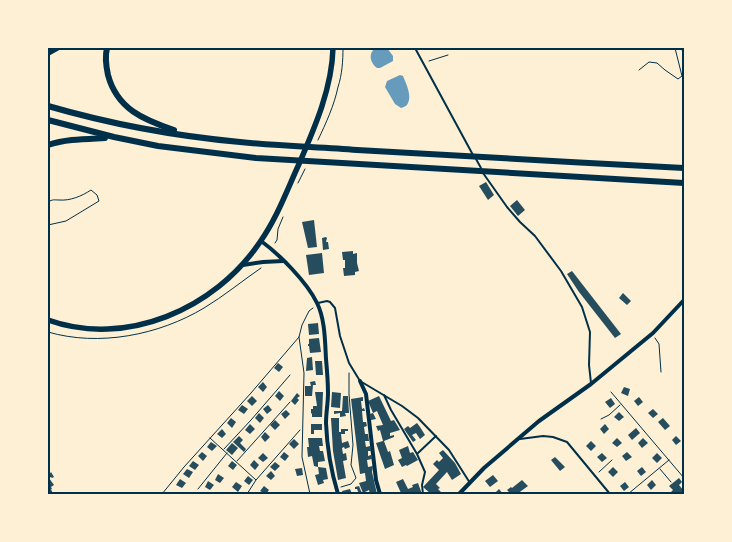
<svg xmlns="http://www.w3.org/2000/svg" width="732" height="542" viewBox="0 0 732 542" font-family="Quicksand,sans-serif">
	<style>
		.water { fill: #669bbc }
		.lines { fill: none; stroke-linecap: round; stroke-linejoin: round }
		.stream { stroke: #669bbc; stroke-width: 2.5 }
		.building { fill: #264d5e }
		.path { stroke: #003049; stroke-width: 1 }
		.service { stroke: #003049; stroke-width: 2 }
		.minor { stroke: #003049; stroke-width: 4 }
		.primary { stroke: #003049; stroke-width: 5.5 }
		.motorway { stroke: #003049; stroke-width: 6 }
		.neatline { fill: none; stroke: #003049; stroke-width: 2 }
	</style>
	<rect width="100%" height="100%" fill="#fdf0d5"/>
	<g class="water">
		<path d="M375 48H387L393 56V61L380 68H377C370 63 368 54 375 48Z"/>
		<path d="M400 75 403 76C406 83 412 96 408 103 407 106 404 107 401 108L395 104 385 87 387 81Z"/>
	</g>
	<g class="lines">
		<path class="stream" d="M681 48 684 51"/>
	</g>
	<g class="building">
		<path d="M486 182 494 195 488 200 479 186Z"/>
		<path d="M517 200 525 210 518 216 510 206Z"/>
		<path d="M314 220 317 247 308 248 302 222Z"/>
		<path d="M326 237 327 238 326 242H328L329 249 323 250 322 238Z"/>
		<path d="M353 251V254L357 253V263L359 271 355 272V275L344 276 343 268H345V260H343L342 252Z"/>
		<path d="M322 253 324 273 309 275 306 255Z"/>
		<path d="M572 271 621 334 615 338 579 292 567 274Z"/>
		<path d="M623 293 631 301 627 305 619 298Z"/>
		<path d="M318 323 319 334 309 335 308 324Z"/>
		<path d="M319 338 321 352 310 353 309 346H308V344H309V339Z"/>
		<path d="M312 357 313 370 306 371 307 358Z"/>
		<path d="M315 361H322L323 375H316Z"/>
		<path d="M278 363 283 367 279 372 274 368Z"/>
		<path d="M315 381 316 385H313L312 396H305V386H311L310 382Z"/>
		<path d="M263 382 267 387 263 392 258 387Z"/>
		<path d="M624 387 630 389 628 396 621 393Z"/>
		<path d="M279 391 284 396 280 401 275 396Z"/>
		<path d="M315 392H323L322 417H312V414L311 413V409H313V406H317Z"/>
		<path d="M332 392 341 393 340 408 331 407Z"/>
		<path d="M297 393 300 396 297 398 299 400 295 405 291 401Z"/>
		<path d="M252 396 257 401 252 406 247 401Z"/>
		<path d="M343 396H348L349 413H345L346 416 340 417V413L334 414V411H342Z"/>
		<path d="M379 396 391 421 394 420 400 430 390 433V436L394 435V437L384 441 388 452 390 451 394 465 385 469 376 443 383 441 380 430 378 431 376 426 383 425 377 411 373 413 376 419 371 420 370 414 373 413 368 401Z"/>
		<path d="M363 397V401H361L362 409 364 408 365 411H362L363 422H366L367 426 364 427 365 434H368L369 441H365L366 447 370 446 371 451H368V456L371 455 372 459 367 460 368 467 373 466 372 472 377 494H370L369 490 363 493 359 483 366 481 365 473 360 474 351 399Z"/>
		<path d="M639 397 643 402 638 406 634 401Z"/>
		<path d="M611 398 615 404 610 408 605 402Z"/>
		<path d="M242 405 248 409 244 414 238 410Z"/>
		<path d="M268 405 272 410 267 414 263 409Z"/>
		<path d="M653 409 658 414 653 418 648 413Z"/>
		<path d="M286 410 290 414 285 419 281 414Z"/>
		<path d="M619 412 624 417 619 421 614 417Z"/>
		<path d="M259 413 264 418 260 423 255 418Z"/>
		<path d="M231 418 236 422 232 428 227 423Z"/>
		<path d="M331 418H339V432H341V429H348V431H345V434H341L342 443 348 441 350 447 345 449 344 447 342 448 343 454 346 453 347 460 343 461 346 478 338 480 333 451Z"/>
		<path d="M663 418 670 426 665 430 658 422Z"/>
		<path d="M275 420 280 425 275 430 270 425Z"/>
		<path d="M417 423 420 427 425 435 420 439 416 433 412 435 416 440 413 442 404 429 408 426 410 428Z"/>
		<path d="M250 424 255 429 250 434 245 430Z"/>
		<path d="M311 424H322V430H314V434H311Z"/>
		<path d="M605 424 609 429 604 434 600 429Z"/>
		<path d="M636 428 640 433 632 440 628 435Z"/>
		<path d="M222 429 226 434 222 438 217 434Z"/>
		<path d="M265 432 270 437 265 442 261 437Z"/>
		<path d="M239 436 243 440 240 443 246 449 244 452 233 442Z"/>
		<path d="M676 436 681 441 676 445 672 440Z"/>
		<path d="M308 438H322L323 446H319L320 451H323L325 461 318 462V467L314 466 312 456 308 457 307 447H309Z"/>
		<path d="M617 438 622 443 617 447 612 443Z"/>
		<path d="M643 438 648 443 642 448 638 443Z"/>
		<path d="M294 439 299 444 294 449 289 444Z"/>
		<path d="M591 441 596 446 591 451 586 446Z"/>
		<path d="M211 442 217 446 212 451 207 447Z"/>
		<path d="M232 443 238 448 232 455 226 450Z"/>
		<path d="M408 446 410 453 413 452 418 460 407 466 406 465 402 467 398 460 402 458 399 450Z"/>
		<path d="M443 450 455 463 461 474 452 480 447 472 436 484 440 488 438 489 443 494H431L423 487 439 470 433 464 437 460 439 462 443 458 439 453Z"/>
		<path d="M202 452 207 456 203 461 198 456Z"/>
		<path d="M284 452 289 456 285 461 280 457Z"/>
		<path d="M627 452 632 457 626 461 622 456Z"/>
		<path d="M263 453 268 458 263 462 258 458Z"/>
		<path d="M602 453 607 458 602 462 597 457Z"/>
		<path d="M657 453 662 458 657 463 652 458Z"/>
		<path d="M555 457 565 467 560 471 551 460Z"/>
		<path d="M254 460 259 465 255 470 250 465Z"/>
		<path d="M193 461 199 465 195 470 189 466Z"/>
		<path d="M232 461 237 465 233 470 228 466Z"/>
		<path d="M275 462 280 466 275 471 270 467Z"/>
		<path d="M318 467 326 468 328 479 323 480 324 483 318 485 315 475 319 474Z"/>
		<path d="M613 467 618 472 613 477 608 472Z"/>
		<path d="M642 467 646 472 641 476 637 471Z"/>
		<path d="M302 468 303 475 297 476 295 469Z"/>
		<path d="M187 469 193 472 189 478 183 474Z"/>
		<path d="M271 471 275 476 271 480 266 476Z"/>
		<path d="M51 472 54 477 52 478 51 477 49 478 54 485 51 487 52 489H51L53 494H48V476Z"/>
		<path d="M218 474 224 478 220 483 215 480Z"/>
		<path d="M493 475 498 481 490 487 485 481Z"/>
		<path d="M248 476 253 480 249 485 244 481Z"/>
		<path d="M679 478 682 482 679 485 684 491 681 494H671L670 493 673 490 669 486Z"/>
		<path d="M180 479 186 483 182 488 176 485Z"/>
		<path d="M403 479 408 489 413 487 412 485 418 483 422 494H397L401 493 396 482Z"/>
		<path d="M522 480 528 486 517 494H511L507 490 511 487 512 488Z"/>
		<path d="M652 480 656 485 651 490 647 485Z"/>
		<path d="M208 481 214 485 210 490 205 487Z"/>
		<path d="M236 482 242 486 238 492 232 487Z"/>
		<path d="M625 482 629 487 624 491 620 486Z"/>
		<path d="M264 486 269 490 266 494 260 491Z"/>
		<path d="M359 486 361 491 363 494H359L357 489H355V487Z"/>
		<path d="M350 489 352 494H343L342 491Z"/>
		<path d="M499 489 503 494H496L495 493Z"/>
	</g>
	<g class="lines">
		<g class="path">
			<path d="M429 61 448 55"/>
			<path d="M639 70 649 62 657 63 665 70 678 79 682 76 675 48"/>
			<path d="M318 140C326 123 334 106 338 87 342 75 343 61 343 48"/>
			<path d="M298 183 305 169"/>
			<path d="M48 202C53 199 54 200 59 200 70 201 82 196 91 190L97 195 99 201 66 221 48 225"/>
			<path d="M275 243 277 240 278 229 283 217"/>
			<path d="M48 332C99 347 159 335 204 308 224 296 242 281 261 268"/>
			<path d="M299 337 304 373 302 457 310 494"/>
			<path d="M655 338 659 344 661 372"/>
			<path d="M611 392 684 478"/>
			<path d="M601 419 609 415 620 405"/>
			<path d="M210 438 256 480 300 430"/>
			<path d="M224 449 251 420 290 375"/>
			<path d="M237 461 290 402"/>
			<path d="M660 469 671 482"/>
			<path d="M599 472 612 460"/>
			<path d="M341 487 351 484 356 478 351 465 353 445 349 394V373"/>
			<path d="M198 489 227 453"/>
			<path d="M162 494 184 467 251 393 299 337 302 325 309 311 313 308"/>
			<path d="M247 494 256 480"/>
			<path d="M628 494 669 460"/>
		</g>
		<g class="service">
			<path d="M415 48 473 155"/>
			<path d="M476 159 481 168"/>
			<path d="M483 173 507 207 520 222 535 236 561 271 582 307 590 332 589 365 591 383"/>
			<path d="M318 303 327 301 330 302 335 308 340 336 349 363 360 381 402 406 418 418 449 450 470 483"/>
			<path d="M384 395 391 410 417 454 425 472 422 485 423 494"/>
			<path d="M520 439 543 436 553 437 567 442 610 494"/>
			<path d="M418 453 436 436"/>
		</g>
		<g class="minor">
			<path d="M261 241C279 254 307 282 317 303 325 319 325 341 326 359 327 370 328 382 328 393 328 403 326 413 326 423 327 448 331 471 338 494"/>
			<path d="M243 265 263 262 283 261"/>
			<path d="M360 381 366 394 376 480 380 494"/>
			<path d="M459 494 484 468 539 421 591 384 653 333 684 300"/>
		</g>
		<path class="primary" d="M48 320C126 348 215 309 260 242 277 218 287 190 299 164 315 127 332 88 333 48"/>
		<g class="motorway">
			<path d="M107 48C105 56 106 66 108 75 117 109 144 120 174 130"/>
			<path d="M48 53 57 48"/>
			<path d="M48 106C110 124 175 136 240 142 279 146 318 147 357 150 466 157 575 162 684 168"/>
			<path d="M48 120 114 137 158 146 256 158 684 183"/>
			<path d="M48 145C66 139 86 139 105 138"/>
		</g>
	</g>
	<rect width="732" height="542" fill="none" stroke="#fdf0d5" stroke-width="98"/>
	<rect x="49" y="49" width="634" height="444" class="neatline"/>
</svg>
